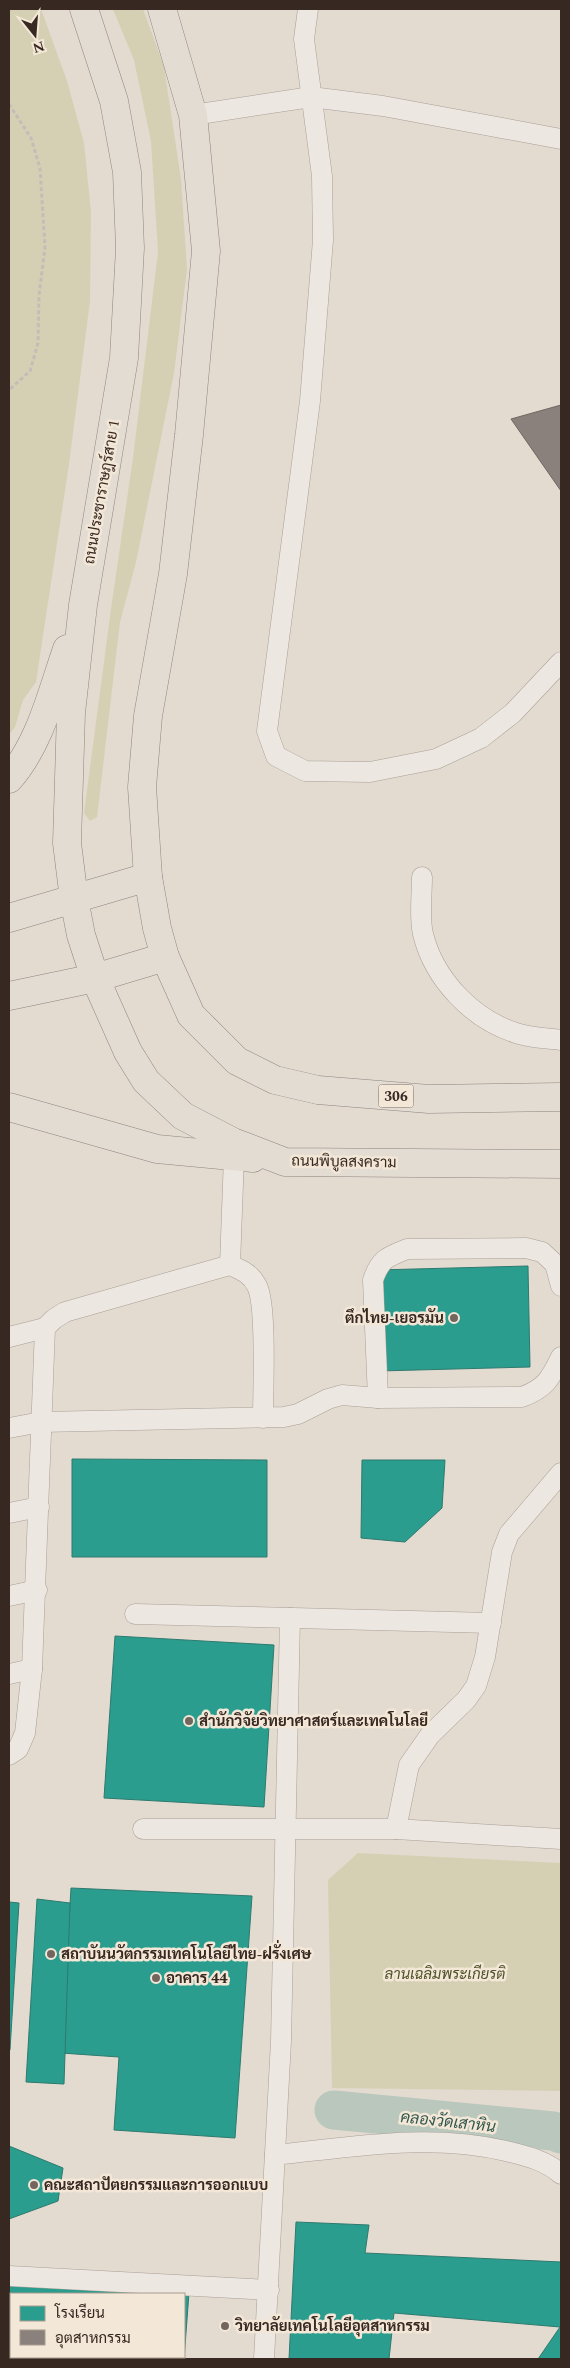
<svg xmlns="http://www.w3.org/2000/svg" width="570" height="2368" viewBox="0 0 570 2368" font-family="Spectral,Sarabun,serif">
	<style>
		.green { fill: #d5d0b3 }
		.schools { fill: #2a9d8f; stroke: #2e7a6e; fill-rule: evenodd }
		.industry { fill: #8a817c; stroke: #716661 }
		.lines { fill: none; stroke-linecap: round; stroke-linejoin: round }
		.canal { stroke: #bac7bd; stroke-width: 39 }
		.lane-casing { stroke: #a9a098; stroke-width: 21 }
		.primary-casing { stroke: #8e867f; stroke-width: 29 }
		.path { stroke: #c4bdb7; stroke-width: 3; stroke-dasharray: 4 2.5; stroke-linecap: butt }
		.lane { stroke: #ece7e0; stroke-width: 20 }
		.primary { stroke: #e3dcd3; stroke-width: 28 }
		.poi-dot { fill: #73665e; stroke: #f3e7d7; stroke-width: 2 }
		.labels { text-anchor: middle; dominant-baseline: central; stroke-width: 5; stroke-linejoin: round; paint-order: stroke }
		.shield { fill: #f3e7d7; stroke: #6f6158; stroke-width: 1 }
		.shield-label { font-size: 14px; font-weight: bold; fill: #372821 }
		.street-label { font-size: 15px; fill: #372821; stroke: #f3e7d7 }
		.poi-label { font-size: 15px; font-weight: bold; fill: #372821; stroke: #f3e7d7; text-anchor: start }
		.park-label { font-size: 15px; font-style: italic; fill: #4e5229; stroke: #f3e7d7 }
		.water-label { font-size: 16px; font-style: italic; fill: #31564e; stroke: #f3e7d7 }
	</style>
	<rect width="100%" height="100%" fill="#e3dad0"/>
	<g class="green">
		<path d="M9 9H41L67 81 84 143 91 212 90 301 69 464 36 682 23 700 15 727 9 735Z"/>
		<path d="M113 9H143L164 67 181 179 187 269 174 373 136 562 120 622 97 817 90 821 84 813 111 609 133 458 158 252 151 141 134 60Z"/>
		<path d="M358 1853 561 1863V2091L332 2088 328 1880Z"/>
	</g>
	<g class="schools">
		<path d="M528 1266 530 1367 379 1371 377 1270Z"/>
		<path d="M72 1459 267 1460V1557H72Z"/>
		<path d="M362 1460H445L442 1508 405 1542 361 1538Z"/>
		<path d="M115 1636 274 1645 264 1807 104 1798Z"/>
		<path d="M71 1888 252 1896 235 2138 114 2130 119 2057 61 2053Z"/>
		<path d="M37 1899 70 1903 64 2084 26 2082Z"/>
		<path d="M9 1902 19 1903 10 2050H9Z"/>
		<path d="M9 2146 63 2168 58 2201 9 2219Z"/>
		<path d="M296 2222 369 2225 365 2253 561 2262V2359H538L560 2327 394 2313 389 2359H289Z"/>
		<path d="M9 2281 189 2293 184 2359H9ZM11 2294H184V2357H11Z"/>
	</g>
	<path class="industry" d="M561 405V491L511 419Z"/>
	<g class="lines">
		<path class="canal" d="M334 2110 553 2131 561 2134"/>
		<defs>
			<g id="lane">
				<path d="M308 9 304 39 322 176 323 240 310 401 267 731 276 756 305 771 370 772 436 759 481 738 513 713 561 662"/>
				<path d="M193 115 311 97 383 106 561 139"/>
				<path d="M422 877C422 895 419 917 423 934 434 979 472 1019 516 1033 530 1038 547 1038 561 1040"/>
				<path d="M230 1265 234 1156"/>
				<path d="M9 1337 45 1328"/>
				<path d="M378 1398 373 1280C380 1259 387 1257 407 1249L526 1248 542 1252 555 1264 561 1286"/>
				<path d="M9 1428 41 1422 284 1417 298 1414 328 1399 342 1395 378 1398 522 1397C546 1388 550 1379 561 1357"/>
				<path d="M9 1513 39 1507"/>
				<path d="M9 1596 37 1590"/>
				<path d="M135 1614 491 1623"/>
				<path d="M9 1674 32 1669"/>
				<path d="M9 1755 18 1749 25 1733 32 1669 45 1328 54 1319 65 1312 230 1265C242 1270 251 1274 257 1286 267 1305 263 1392 263 1418"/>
				<path d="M143 1829H396L561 1839"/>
				<path d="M396 1829 409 1765 430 1735 466 1700 476 1686 485 1657 502 1552 509 1534 561 1473"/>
				<path d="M275 2155C352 2147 429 2133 506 2151 526 2156 545 2160 561 2174"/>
				<path d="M9 2276 269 2290"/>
				<path d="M264 2359 281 2041 290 1618"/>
			</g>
			<g id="primary">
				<path d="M84 9 114 101 127 172 130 248 124 358 83 605 71 713 67 843 74 899 81 935 95 978 128 1052 146 1081 183 1116 233 1142 285 1162 561 1164"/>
				<path d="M162 9 193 115 206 251 189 435 173 574 148 716 142 787 148 877 157 928 165 957 191 1015 237 1061 275 1080 318 1090 429 1099 561 1097"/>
				<path d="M9 779C40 744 52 692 67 649"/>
				<path d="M9 918 148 877"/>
				<path d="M9 996 95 978 165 957"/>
				<path d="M9 1107 157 1149 253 1158"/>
			</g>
		</defs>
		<use href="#lane" class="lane-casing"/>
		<use href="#primary" class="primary-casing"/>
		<path class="path" d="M9 104 31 138 40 168 45 247 39 296 38 343 30 371 9 390"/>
		<use href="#lane" class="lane"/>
		<use href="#primary" class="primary"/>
	</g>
	<g class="poi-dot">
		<circle cx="454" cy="1318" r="5"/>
		<circle cx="189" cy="1721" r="5"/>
		<circle cx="51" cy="1954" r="5"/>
		<circle cx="156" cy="1978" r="5"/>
		<circle cx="34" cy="2185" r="5"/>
		<circle cx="225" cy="2326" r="5"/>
	</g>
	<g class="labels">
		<rect class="shield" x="378.5" y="1084.5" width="35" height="23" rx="4"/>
		<g class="shield-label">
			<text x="396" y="1096">306</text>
		</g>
		<g class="street-label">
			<text transform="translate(102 492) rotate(-80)">ถนนประชาราษฎร์สาย 1</text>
			<text transform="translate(344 1162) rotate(1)">ถนนพิบูลสงคราม</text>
		</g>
		<g class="poi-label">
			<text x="444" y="1318" text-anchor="end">ตึกไทย-เยอรมัน</text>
			<text x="199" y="1721">สำนักวิจัยวิทยาศาสตร์และเทคโนโลยี</text>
			<text x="61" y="1954">สถาบันนวัตกรรมเทคโนโลยีไทย-ฝรั่งเศษ</text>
			<text x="166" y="1978">อาคาร 44</text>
			<text x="44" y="2185">คณะสถาปัตยกรรมและการออกแบบ</text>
			<text x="235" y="2326">วิทยาลัยเทคโนโลยีอุตสาหกรรม</text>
		</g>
		<g class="park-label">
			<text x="445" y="1974">ลานเฉลิมพระเกียรติ</text>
		</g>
		<g class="water-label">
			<text transform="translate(448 2122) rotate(6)">คลองวัดเสาหิน</text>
		</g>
	</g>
	<rect width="570" height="2368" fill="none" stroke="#372821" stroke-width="20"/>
	<rect x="10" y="2293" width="175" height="65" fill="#f3e7d7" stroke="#a89b8e"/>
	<rect x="20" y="2306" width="25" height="15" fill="#2a9d8f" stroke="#a89b8e"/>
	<text x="55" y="2318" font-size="15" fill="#372821">โรงเรียน</text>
	<rect x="20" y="2330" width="25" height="15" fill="#8a817c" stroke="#a89b8e"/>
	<text x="55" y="2343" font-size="15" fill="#372821">อุตสาหกรรม</text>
	<g transform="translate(35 35) rotate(163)" stroke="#f3e7d7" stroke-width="4" paint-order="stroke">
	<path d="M0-4L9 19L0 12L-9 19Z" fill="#372821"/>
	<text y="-8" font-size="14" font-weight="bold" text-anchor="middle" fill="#372821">N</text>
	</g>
</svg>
